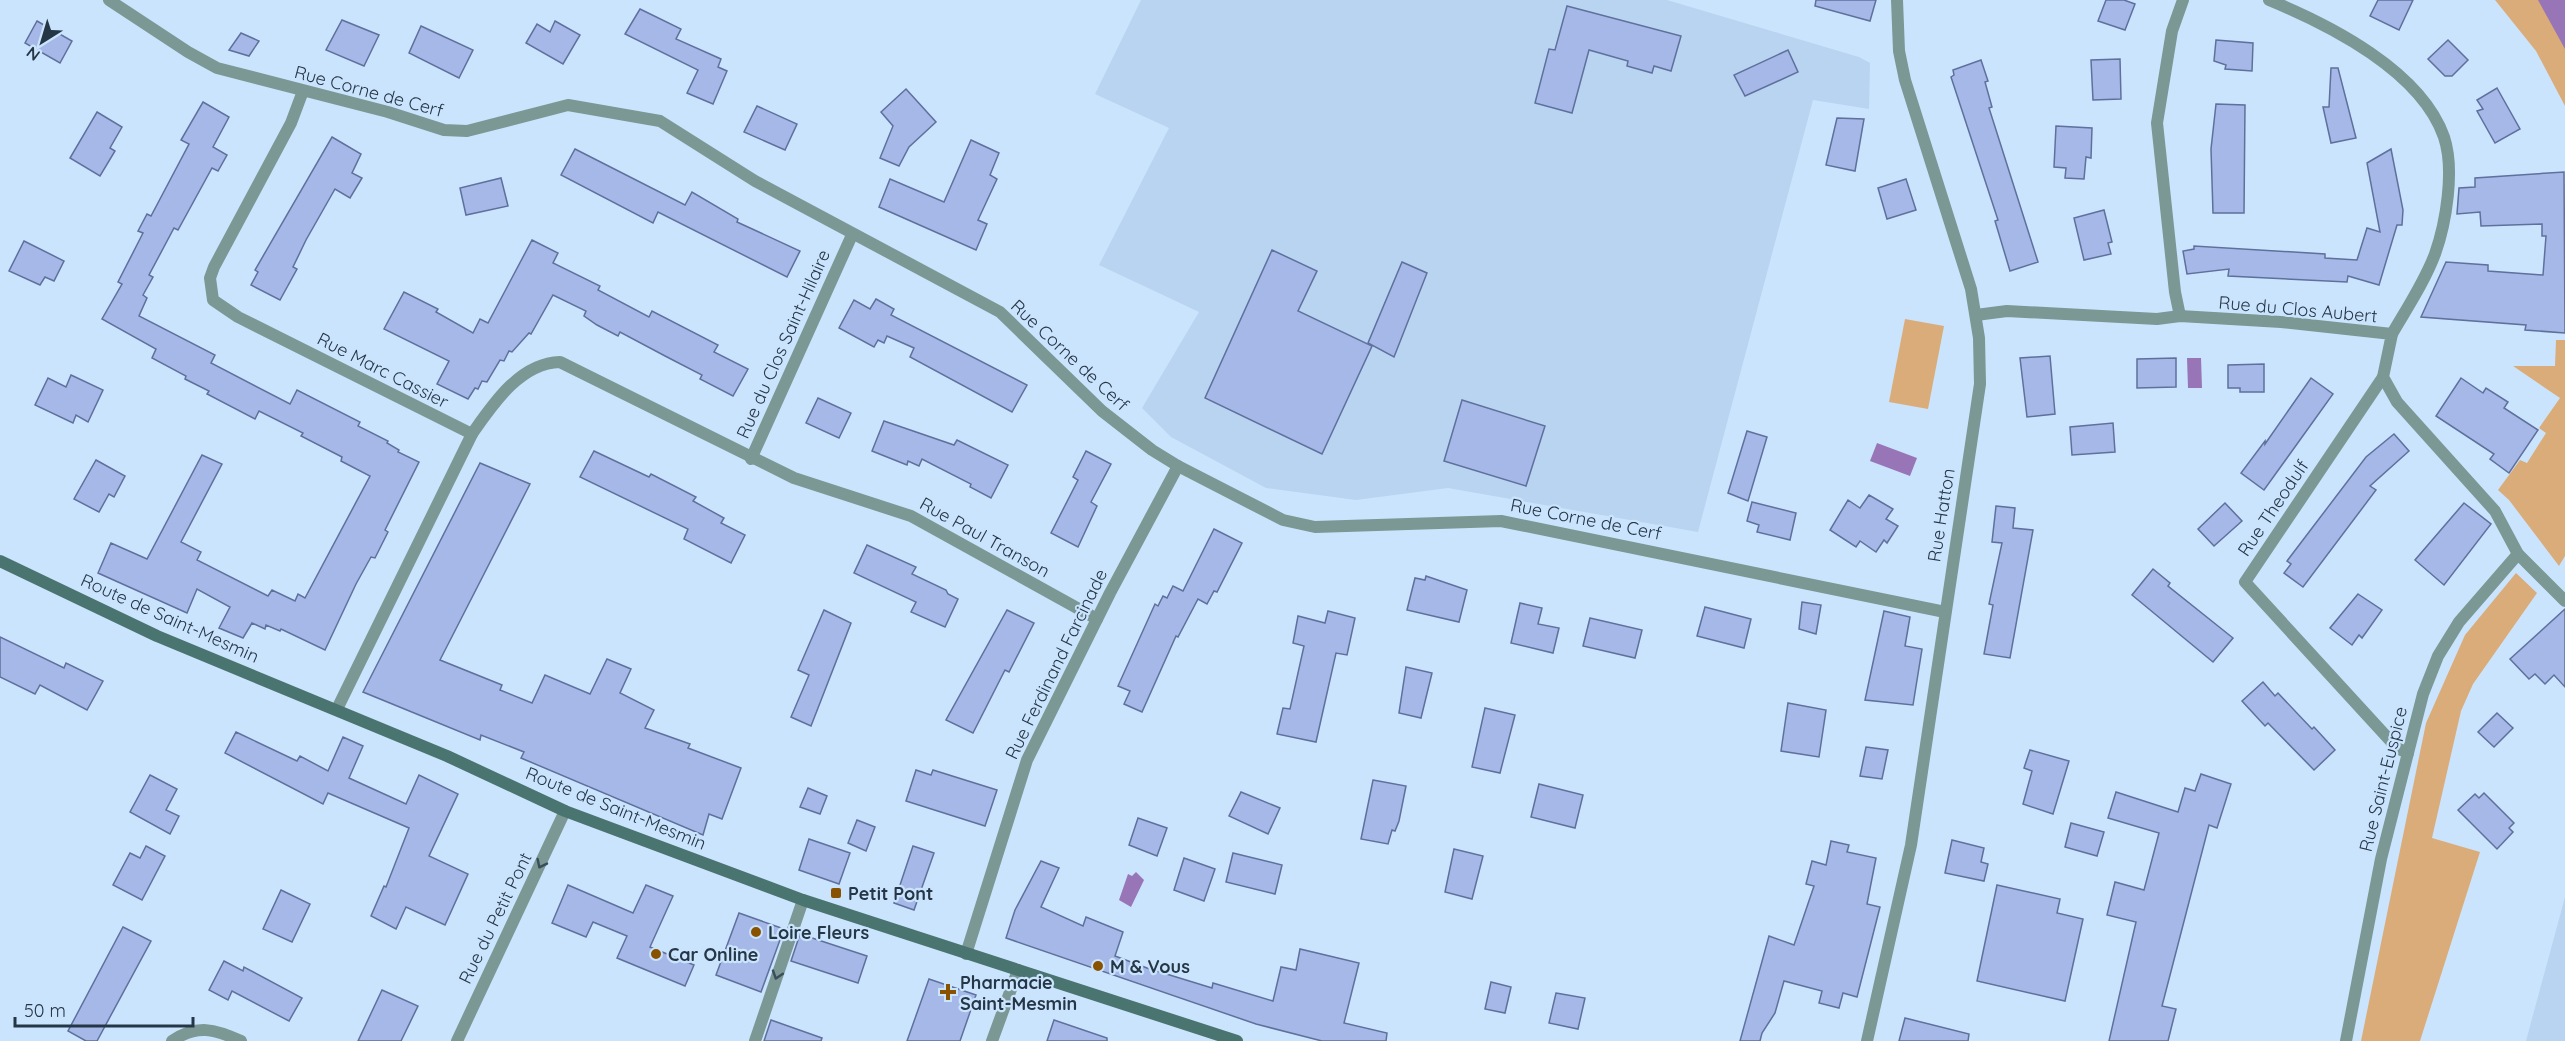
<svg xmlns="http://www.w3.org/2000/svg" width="2565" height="1041" viewBox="0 0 2565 1041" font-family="Quicksand,sans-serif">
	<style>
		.built { fill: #b9d4f0 }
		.green { fill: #daac7a }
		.water { fill: #9775b6 }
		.building { fill: #a5b8e8; stroke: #5f709c; stroke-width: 1.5 }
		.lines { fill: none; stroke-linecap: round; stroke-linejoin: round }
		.street { stroke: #7b9895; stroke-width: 12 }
		.secondary { stroke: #497470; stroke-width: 12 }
		.oneway { stroke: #3a4e5a }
		.poi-dot { fill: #885200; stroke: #cbe4fd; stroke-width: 2 }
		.labels { text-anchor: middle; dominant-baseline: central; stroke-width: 4.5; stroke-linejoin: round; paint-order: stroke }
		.street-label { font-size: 18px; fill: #253646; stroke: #cbe4fd }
		.poi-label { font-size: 18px; font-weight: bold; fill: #253646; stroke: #cbe4fd; text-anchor: start }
	</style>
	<rect width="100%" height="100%" fill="#cbe4fd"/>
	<g class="built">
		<path d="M1141 0H1667L1859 57 1870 63 1869 109 1813 100 1698 532 1448 488 1356 500 1266 488 1171 437 1142 408 1199 312 1099 265 1169 128 1095 94Z"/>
		<path d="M2565 897V1041H2526L2530 1026Z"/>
	</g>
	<g class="green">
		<path d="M2495 0H2565V106L2536 51Z"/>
		<path d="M1905 319 1944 326 1928 409 1889 402Z"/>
		<path d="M2556 340H2565V556L2559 566 2509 500 2498 490 2520 460 2527 463 2546 433 2539 428 2560 398 2513 366H2555Z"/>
		<path d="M2516 573 2537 593 2473 684 2461 711 2432 838 2480 852 2420 1041H2361L2426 723 2465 635Z"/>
	</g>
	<g class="water">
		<path d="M2538 0H2565V49Z"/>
		<path d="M2187 358H2201L2202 388H2188Z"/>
		<path d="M1877 443 1917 458 1910 476 1870 461Z"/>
		<path d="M1136 872 1144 880 1131 907 1119 900 1128 874 1132 876Z"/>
	</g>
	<g class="building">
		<path d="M1816 0H1876L1870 21 1815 6Z"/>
		<path d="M2106 0H2124L2135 4 2125 30 2098 21Z"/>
		<path d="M2378 0H2413L2399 30 2370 16Z"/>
		<path d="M1567 6 1681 36 1671 71 1654 66 1652 73 1627 66 1628 61 1589 50 1572 113 1535 103 1549 49 1555 50Z"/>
		<path d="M640 9 681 29 676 39 721 59 718 67 727 71 713 104 687 93 698 70 625 34Z"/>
		<path d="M342 20 379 35 364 66 326 50Z"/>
		<path d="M37 21 72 41 60 63 25 43Z"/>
		<path d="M555 21 580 35 563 64 526 43 537 24 550 32Z"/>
		<path d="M421 26 473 50 459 78 409 53Z"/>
		<path d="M241 33 259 41 249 56 229 50Z"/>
		<path d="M2216 40 2253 43 2252 71 2225 69 2226 65 2214 61Z"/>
		<path d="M2448 40 2468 60 2452 76H2445L2428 59Z"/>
		<path d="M1788 50 1798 72 1745 96 1734 75Z"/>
		<path d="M2120 59 2121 99 2093 100 2091 60Z"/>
		<path d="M1981 60 1988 81 1985 82 1992 107 1989 108 2038 262 2010 271 1995 221 1998 220 1951 77 1954 75 1953 70Z"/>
		<path d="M2331 68H2338L2356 138 2331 143 2323 107H2329Z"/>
		<path d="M2497 88 2520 129 2495 143 2477 111 2483 109 2477 100Z"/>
		<path d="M906 89 936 122 909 147 899 166 880 158 893 126 881 112Z"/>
		<path d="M203 102 229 117 213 147 227 155 218 171 212 168 178 230 174 228 149 275 153 277 143 295 147 298 139 316 215 355 211 363 290 404 297 390 360 422 358 426 388 441 387 443 399 450 398 452 419 462 385 530 388 532 375 558 371 557 356 584 325 650 281 629 280 631 266 625 265 629 252 623 243 638 219 628 230 607 197 589 187 613 98 573 111 543 147 559 202 455 222 464 181 542 201 552 197 560 268 596 272 590 295 601 298 594 305 598 370 476 341 461 342 457 301 436 303 433 259 411 255 419 207 394 209 391 185 379 186 376 152 358 156 349 102 319 122 284 118 282 143 233 138 231 147 214 151 216 189 144 181 140Z"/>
		<path d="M2216 104 2245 105 2244 213H2213L2211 149Z"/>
		<path d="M757 106 797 124 785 150 744 132Z"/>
		<path d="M97 112 122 127 110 148 115 151 100 176 70 158Z"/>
		<path d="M1837 118 1864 119 1855 171 1826 165Z"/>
		<path d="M2056 126 2092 128 2091 158 2086 157 2084 179 2065 178 2066 168 2054 167Z"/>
		<path d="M332 137 361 154 352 173 362 178 350 198 335 189 306 240 293 267 297 269 280 300 251 285 258 272 255 270Z"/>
		<path d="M971 140 999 153 990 175 997 179 978 220 987 224 976 250 879 207 890 179 944 202Z"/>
		<path d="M575 149 685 205 692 192 738 219 737 222 800 251 787 277 658 212 653 223 561 175Z"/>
		<path d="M2391 149 2403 210 2402 225H2397L2379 285 2348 276 2347 282 2228 276 2229 269 2187 274 2183 251 2194 249V246L2325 254V258L2357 260 2367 228 2380 232 2367 163Z"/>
		<path d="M2564 172 2565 333 2525 330 2526 325 2421 317 2446 262 2488 265V271L2543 275 2546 236H2542V224L2481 226 2480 212 2457 214 2459 188 2475 187V178Z"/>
		<path d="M501 178 508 206 466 215 460 188Z"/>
		<path d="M1906 179 1916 210 1887 219 1878 188Z"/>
		<path d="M2104 210 2112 242 2108 243 2111 254 2084 260 2074 218Z"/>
		<path d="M532 240 558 253 553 263 600 286 598 290 649 317 652 311 718 345 714 352 748 369 733 396 700 379 702 375 667 357 620 332 618 336 597 325 584 316 586 311 553 295 531 334 529 333 512 352 509 351 504 361 500 360 487 382 482 381 478 389 475 388 468 399 437 384 449 361 384 329 404 292 438 309 436 312 473 333 480 319 488 323Z"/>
		<path d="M24 241 64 261 54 281 45 277 40 285 9 271Z"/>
		<path d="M1272 250 1317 271 1298 311 1372 346 1322 454 1205 398Z"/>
		<path d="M1402 262 1427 273 1394 357 1368 343Z"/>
		<path d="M876 299 894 309 891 315 1027 385 1012 412 910 357 914 348 887 336 884 343 878 340 874 347 839 328 854 300 870 309Z"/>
		<path d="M2050 356 2055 414 2027 417 2020 358Z"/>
		<path d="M2176 358V387L2137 388V359Z"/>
		<path d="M2264 364V392H2240V388H2228V365Z"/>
		<path d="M71 375 103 390 88 422 76 415 73 423 35 405 48 378 66 387Z"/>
		<path d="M2311 378 2333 394 2264 490 2241 473 2265 441V444Z"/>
		<path d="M2461 378 2483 393 2486 388 2508 402 2504 408 2538 430 2509 473 2490 459 2494 454 2436 416Z"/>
		<path d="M818 398 851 413 839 438 806 423Z"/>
		<path d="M1462 400 1545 426 1526 486 1444 461Z"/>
		<path d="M884 421 954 445 957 440 1008 465 991 498 970 487 971 484 922 459 919 466 908 461 907 465 872 451Z"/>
		<path d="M2113 423 2115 452 2072 455 2070 427Z"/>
		<path d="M1747 431 1767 437 1748 501 1728 493Z"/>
		<path d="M2394 434 2409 451 2370 486 2376 490 2303 587 2284 573 2291 564 2287 561 2366 457Z"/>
		<path d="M594 451 649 477 651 474 696 497 693 501 724 518 721 523 745 535 731 563 684 539 688 529 580 477Z"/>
		<path d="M1086 451 1111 464 1091 502 1097 506 1078 547 1051 533 1078 480 1073 477Z"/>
		<path d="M96 460 125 476 114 497 109 494 99 512 74 499Z"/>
		<path d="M480 463 530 484 440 660 502 685 500 690 532 703 545 675 590 694 607 659 631 669 620 693 654 710 645 728 690 744 688 748 741 768 722 819 709 814 703 835 521 758 524 752 481 735 480 740 363 692Z"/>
		<path d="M1869 495 1893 509 1886 519 1898 526 1887 543 1884 540 1876 552 1860 541 1856 547 1830 530 1848 500 1860 508Z"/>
		<path d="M1752 502 1796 513 1790 540 1757 532 1759 525 1747 521Z"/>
		<path d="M2225 503 2242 521 2214 546 2198 529Z"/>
		<path d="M2464 503 2491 524 2444 585 2415 560Z"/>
		<path d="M1996 506 2015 508 2013 528 2033 530 2010 658 1984 654 1993 605 1989 604 2002 543 1992 542Z"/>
		<path d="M1214 529 1242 543 1217 592 1214 591 1207 604 1198 599 1178 637 1176 636 1142 712 1124 704 1130 691 1118 686 1155 604 1158 606 1163 596 1167 598 1173 586 1183 591Z"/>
		<path d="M867 545 916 567 912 574 946 590 948 594 958 599 945 627 911 612 916 602 854 573Z"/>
		<path d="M2153 569 2170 583 2168 586 2233 638 2213 662 2132 595Z"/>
		<path d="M1426 576 1467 590 1459 622 1407 610 1415 578 1425 580Z"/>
		<path d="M2358 594 2382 610 2362 638 2359 635 2352 645 2330 628Z"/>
		<path d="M1802 602 1821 605 1816 634 1799 629Z"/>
		<path d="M1520 603 1542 608 1538 624 1559 628 1553 653 1511 643Z"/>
		<path d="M1705 607 1751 619 1744 648 1697 636Z"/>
		<path d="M2565 609V687L2554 675 2545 684 2535 674 2529 679 2510 659Z"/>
		<path d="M824 610 851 623 811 726 791 717 809 675 798 670Z"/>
		<path d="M1007 610 1034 623 1009 672 1005 670 973 733 946 720Z"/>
		<path d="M1328 611 1355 618 1347 655 1336 653 1316 742 1277 734 1283 708 1290 709 1304 646 1293 643 1298 616 1325 623Z"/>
		<path d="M1884 611 1910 617 1905 646 1922 649 1913 705 1865 700Z"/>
		<path d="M1590 618 1642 630 1635 658 1583 646Z"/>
		<path d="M0 637 64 668 66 663 103 681 87 710 40 685 35 694 0 677Z"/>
		<path d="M1406 667 1432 673 1421 718 1399 713Z"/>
		<path d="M2263 682 2275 696 2278 693 2312 729 2314 727 2335 750 2314 770 2268 723 2265 726 2242 701Z"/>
		<path d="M1788 703 1826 710 1819 757 1781 751Z"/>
		<path d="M1485 708 1515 715 1500 773 1472 767Z"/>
		<path d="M2497 713 2513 728 2494 747 2478 732Z"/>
		<path d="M236 732 297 761 300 756 328 771 343 737 363 746 349 778 406 804 419 775 458 794 429 856 468 874 445 925 406 907 396 929 371 916 384 886 386 887 409 828 328 793 323 804 225 753Z"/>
		<path d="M1866 747 1888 750 1882 779 1860 776Z"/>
		<path d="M2030 750 2069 761 2053 814 2023 804 2032 771 2024 768Z"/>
		<path d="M916 770 931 775 933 770 997 790 985 826 906 801Z"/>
		<path d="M2201 774 2231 784 2217 828 2209 825 2162 1006 2176 1009 2168 1041H2109L2136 922 2107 915 2115 882 2144 890 2159 833 2108 818 2116 792 2178 812 2185 788 2195 791Z"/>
		<path d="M150 775 177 789 166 810 179 816 170 834 130 812Z"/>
		<path d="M1373 780 1406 786 1399 821 1395 831 1392 830 1388 844 1361 839Z"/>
		<path d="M1539 784 1583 795 1575 828 1531 817Z"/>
		<path d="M808 788 827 796 820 814 800 807Z"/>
		<path d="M1241 792 1280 808 1268 834 1229 816Z"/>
		<path d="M2484 793 2514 823 2509 828 2513 832 2497 849 2458 810 2475 794 2479 798Z"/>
		<path d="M1138 818 1167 828 1157 856 1129 845Z"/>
		<path d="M857 820 875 827 866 851 848 843Z"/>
		<path d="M2071 823 2104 832 2097 856 2065 847Z"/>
		<path d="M809 839 850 853 839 884 799 870Z"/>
		<path d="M1952 840 1984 848 1981 862 1988 864 1984 881 1945 873Z"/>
		<path d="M1831 841 1849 845 1847 852 1876 858 1867 904 1880 907 1857 997 1843 993 1839 1008 1819 1003 1822 991 1784 981 1775 1013 1762 1033 1760 1041H1740L1769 936 1794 945 1814 886 1806 884 1812 861 1826 865Z"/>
		<path d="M146 846 165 856 142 900 113 885 130 853 140 858Z"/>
		<path d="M913 846 934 853 914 910 894 903Z"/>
		<path d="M1454 849 1483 856 1472 899 1445 892Z"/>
		<path d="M1233 853 1282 865 1275 894 1226 882Z"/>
		<path d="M1184 858 1215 869 1204 901 1174 890Z"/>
		<path d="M1041 861 1059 868 1041 907 1083 926 1086 917 1123 932 1115 956 1147 968 1212 988 1213 983 1273 1001 1281 967 1296 970 1300 949 1359 963 1344 1023 1387 1033 1386 1041H1322L1256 1024 1006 938 1015 910Z"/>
		<path d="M568 885 633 913 646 885 673 896 650 947 694 965 685 986 617 958 627 936 593 922 586 937 552 923Z"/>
		<path d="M1997 885 2060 899 2057 913 2083 919 2065 1001 1977 981Z"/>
		<path d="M281 890 310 904 292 942 263 929Z"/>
		<path d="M739 913 784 929 761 992 716 975Z"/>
		<path d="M123 927 151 941 97 1041H86L68 1031Z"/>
		<path d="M800 934 867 956 858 983 791 961Z"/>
		<path d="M224 961 243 971 244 967 302 998 289 1021 232 991 228 1000 209 990Z"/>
		<path d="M929 979 976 995 960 1041H907Z"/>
		<path d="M1491 982 1511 987 1505 1013 1485 1009Z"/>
		<path d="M382 990 418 1006 401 1041H358Z"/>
		<path d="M1556 993 1585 998 1578 1029 1549 1023Z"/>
		<path d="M1905 1018 1969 1034 1968 1041H1899Z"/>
		<path d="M771 1020 822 1038 821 1041H764Z"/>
		<path d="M1054 1020 1107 1038V1041H1047Z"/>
	</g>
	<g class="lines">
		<g class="street">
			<path d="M109 0 188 52 217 68 388 112 444 130 467 131 568 105 660 121 755 181 1000 312 1102 411 1152 450 1178 466 1283 520 1315 527 1501 521 1945 612"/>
			<path d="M2269 0C2330 25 2421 71 2444 137 2455 170 2446 223 2435 254 2424 283 2407 308 2392 334"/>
			<path d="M303 91 291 123 214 267 210 278 213 300 238 317 472 434"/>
			<path d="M1976 315 2007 311 2157 319 2180 316 2281 322 2392 334 2383 377 2397 402 2495 511 2518 554 2565 601"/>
			<path d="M2180 316 2175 292 2157 123 2172 31 2183 0"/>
			<path d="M2383 377 2245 582 2397 748 2408 753"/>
			<path d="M751 459 852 235"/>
			<path d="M337 709 472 434C493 404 520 363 560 362L794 478 911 516 1097 619"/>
			<path d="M966 954 1027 760 1110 593 1178 466"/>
			<path d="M172 1041C197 1024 215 1029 241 1041"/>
			<path d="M457 1041 565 811"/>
			<path d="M755 1041 803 900"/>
			<path d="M992 1041 1018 970"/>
			<path d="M1867 1041 1911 845 1980 384 1979 338 1971 289 1905 80 1899 51 1897 0"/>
			<path d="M2346 1041 2381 859 2423 694 2438 656 2459 622 2518 554"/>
		</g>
		<path class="secondary" d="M0 561 157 636 447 756 565 811 803 900 1237 1041"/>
	</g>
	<defs><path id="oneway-chevron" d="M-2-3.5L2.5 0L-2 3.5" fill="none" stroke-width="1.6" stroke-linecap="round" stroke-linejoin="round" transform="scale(1.5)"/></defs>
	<g class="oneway">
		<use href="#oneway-chevron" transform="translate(541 864) rotate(116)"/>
		<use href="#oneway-chevron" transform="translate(777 975) rotate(108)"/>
	</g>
	<g class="poi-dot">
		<rect x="830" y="887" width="12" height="12" rx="3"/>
		<circle cx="756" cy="932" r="6"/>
		<circle cx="656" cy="954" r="6"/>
		<circle cx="1098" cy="966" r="6"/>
		<path d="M945 983h6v6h6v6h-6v6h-6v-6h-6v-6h6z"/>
	</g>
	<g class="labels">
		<g class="street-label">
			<text transform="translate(369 91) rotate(15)">Rue Corne de Cerf</text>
			<text transform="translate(2298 309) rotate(5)">Rue du Clos Aubert</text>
			<text transform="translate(783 344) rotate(-66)">Rue du Clos Saint-Hilaire</text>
			<text transform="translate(1070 355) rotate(43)">Rue Corne de Cerf</text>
			<text transform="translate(383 370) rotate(27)">Rue Marc Cassier</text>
			<text transform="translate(2273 508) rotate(-56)">Rue Theodulf</text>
			<text transform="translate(1941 515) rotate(-81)">Rue Hatton</text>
			<text transform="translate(1586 519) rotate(11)">Rue Corne de Cerf</text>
			<text transform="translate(985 537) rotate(29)">Rue Paul Transon</text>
			<text transform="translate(170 618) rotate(24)">Route de Saint-Mesmin</text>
			<text transform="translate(1056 664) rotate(-64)">Rue Ferdinand Farcinade</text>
			<text transform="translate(2383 779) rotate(-76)">Rue Saint-Euspice</text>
			<text transform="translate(616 808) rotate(22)">Route de Saint-Mesmin</text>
			<text transform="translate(495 918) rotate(-64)">Rue du Petit Pont</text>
		</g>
		<g class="poi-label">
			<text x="848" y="893">Petit Pont</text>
			<text x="768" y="932">Loire Fleurs</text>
			<text x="668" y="954">Car Online</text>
			<text x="1110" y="966">M &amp; Vous</text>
			<text x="960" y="982">Pharmacie<tspan x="960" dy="21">Saint-Mesmin</tspan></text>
		</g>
	</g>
	<g transform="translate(42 42) rotate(217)" stroke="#cbe4fd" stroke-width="4.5" paint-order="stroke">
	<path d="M0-4.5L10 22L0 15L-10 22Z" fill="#253646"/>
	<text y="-9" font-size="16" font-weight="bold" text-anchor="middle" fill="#253646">N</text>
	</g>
	<path d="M15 1017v9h178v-9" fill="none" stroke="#253646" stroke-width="3"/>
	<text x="24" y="1017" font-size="18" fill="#253646" stroke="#cbe4fd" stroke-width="4.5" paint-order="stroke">50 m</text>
</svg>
